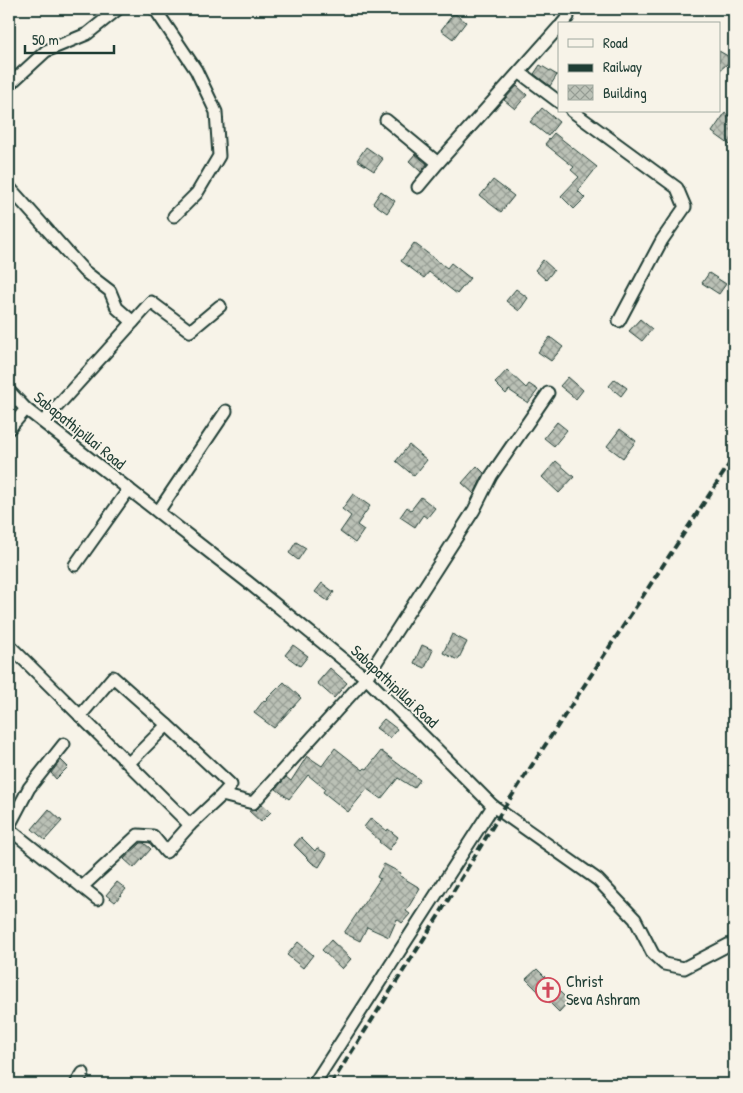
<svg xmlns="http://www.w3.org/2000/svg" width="743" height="1093" viewBox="0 0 743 1093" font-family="'Patrick Hand',sans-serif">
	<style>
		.building { fill: url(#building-cross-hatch); stroke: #1f3d34 }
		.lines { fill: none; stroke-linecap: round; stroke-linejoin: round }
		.minor-casing { stroke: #1f3d34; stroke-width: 15 }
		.minor { stroke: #f7f3e8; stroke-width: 11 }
		.rail { stroke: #1f3d34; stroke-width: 4; stroke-dasharray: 8 4; stroke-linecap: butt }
		.labels { text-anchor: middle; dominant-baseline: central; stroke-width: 4; stroke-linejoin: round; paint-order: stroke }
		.street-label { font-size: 16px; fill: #1f3d34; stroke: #f7f3e8 }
		.poi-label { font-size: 16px; fill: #1f3d34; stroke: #f7f3e8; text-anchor: start }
	</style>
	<defs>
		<pattern id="building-cross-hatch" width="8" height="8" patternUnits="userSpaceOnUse" patternTransform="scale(1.25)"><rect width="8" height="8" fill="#bbc1b6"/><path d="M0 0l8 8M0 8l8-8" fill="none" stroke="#979e95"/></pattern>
	</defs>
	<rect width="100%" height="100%" fill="#f7f3e8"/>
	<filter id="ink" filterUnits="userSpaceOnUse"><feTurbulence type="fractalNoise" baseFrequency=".02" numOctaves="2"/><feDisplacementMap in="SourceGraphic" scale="10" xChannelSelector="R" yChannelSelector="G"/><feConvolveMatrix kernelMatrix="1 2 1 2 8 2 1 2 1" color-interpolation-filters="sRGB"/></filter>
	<g filter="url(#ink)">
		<g class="building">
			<path d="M454 13 466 22 453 39 441 30Z"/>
			<path d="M719 51 733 59 719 71Z"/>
			<path d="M540 65 557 75 550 86 534 74Z"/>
			<path d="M517 86 527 95 515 109 504 100Z"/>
			<path d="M542 108 559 122 548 136 530 122Z"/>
			<path d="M725 113 734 119V139L730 145 712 132Z"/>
			<path d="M554 133 597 167 578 191 585 198 574 209 561 196 579 177 571 170 574 167 545 144Z"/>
			<path d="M366 147 383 159 374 171 357 160Z"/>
			<path d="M415 154 427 164 421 172 409 161Z"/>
			<path d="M493 180 514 196 501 212 480 196Z"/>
			<path d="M381 191 395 201 387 213 373 203Z"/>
			<path d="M414 243 447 268 451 263 470 278 457 294 429 272 424 278 401 261Z"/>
			<path d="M543 260 554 270 546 280 535 270Z"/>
			<path d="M709 273 726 284 719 294 702 283Z"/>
			<path d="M516 289 528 298 519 311 506 301Z"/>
			<path d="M640 319 652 329 642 341 629 331Z"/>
			<path d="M550 337 563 347 551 361 538 352Z"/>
			<path d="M507 370 526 388 529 384 538 390 528 403 509 390 506 394 495 383Z"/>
			<path d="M568 377 583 390 576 399 560 386Z"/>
			<path d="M615 379 627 388 621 396 609 386Z"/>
			<path d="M557 422 567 430 554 446 544 438Z"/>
			<path d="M620 429 636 441 623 458 607 446Z"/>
			<path d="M409 445 427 460 414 476 396 461Z"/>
			<path d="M556 461 574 477 559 493 542 477Z"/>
			<path d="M477 466 484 473 474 494 462 483Z"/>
			<path d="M353 494 370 506 357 525 364 530 355 543 340 532 351 516 342 509Z"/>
			<path d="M421 497 435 508 427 518 423 515 415 527 400 517 407 507 411 510Z"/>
			<path d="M296 542 306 548 298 560 289 553Z"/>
			<path d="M322 583 334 592 328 601 315 592Z"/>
			<path d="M452 634 467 642 458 660 443 653Z"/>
			<path d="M293 645 308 656 300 666 285 655Z"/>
			<path d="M422 645 433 650 425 668 414 663Z"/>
			<path d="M330 668 347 683 334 698 317 683Z"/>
			<path d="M284 682 301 698 274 728 254 713 264 700 265 701Z"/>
			<path d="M384 719 397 729 390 738 376 728Z"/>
			<path d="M335 748 363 770 365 768 367 769 381 751 420 780 414 788 398 778 381 799 367 789 348 812 323 792 325 789 308 775 289 799 276 789 286 777 291 781 307 756 322 766Z"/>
			<path d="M61 760 68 767 56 779 51 773Z"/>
			<path d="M262 804 271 812 261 822 249 811 256 810Z"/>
			<path d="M49 809 62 821 45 840 32 829Z"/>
			<path d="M371 818 387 831 388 829 398 837 389 850 379 842 380 841 364 827Z"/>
			<path d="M301 837 315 851 317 848 327 854 319 867 312 863 294 845Z"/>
			<path d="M141 843H144L151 849 134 868 124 859Z"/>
			<path d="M384 864 401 873 400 876 420 888 406 911 410 914 402 923 397 919 389 937 367 927 360 941 344 933 380 879 377 877Z"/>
			<path d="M117 882 126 889 115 902 106 895Z"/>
			<path d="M331 940 351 959 342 969 322 950Z"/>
			<path d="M298 942 313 955 303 968 287 955Z"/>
			<path d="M537 969 569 1001 559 1012 526 979Z"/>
		</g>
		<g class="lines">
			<defs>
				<g id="minor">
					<path d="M155 9 196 70 216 112 219 156 197 193 174 216"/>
					<path d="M562 24 568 17"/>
					<path d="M519 72 559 102"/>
					<path d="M9 85 46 51 87 34 118 9"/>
					<path d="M572 111 677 188 685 207 662 240 619 321"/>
					<path d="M386 120 438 163 559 27"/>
					<path d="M9 187 84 271 110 291 117 308 133 322 43 422"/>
					<path d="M418 187 438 163"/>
					<path d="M133 322 151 302 190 331 220 306"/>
					<path d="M9 391 26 409 249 583 366 678 493 806 314 1084"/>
					<path d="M9 429 26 409"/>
					<path d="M158 512 226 411"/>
					<path d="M75 565 129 489"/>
					<path d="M9 645 190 825 222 795 253 803 366 678 474 510 491 476 548 393"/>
					<path d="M80 716 113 677 167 725"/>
					<path d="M129 763 167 725 231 785 222 795"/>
					<path d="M493 806 598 880 635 919 653 954 664 964 684 968 730 944H734"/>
					<path d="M9 826 29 788 64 744"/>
					<path d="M9 829 97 899"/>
					<path d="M82 887 138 835 153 836 166 852 190 825"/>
					<path d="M76 1084 83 1073"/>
				</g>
			</defs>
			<use href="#minor" class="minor-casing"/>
			<use href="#minor" class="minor"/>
			<path class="rail" d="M331 1084 439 915 502 811 734 457"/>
		</g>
	</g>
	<defs>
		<symbol id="church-ring" viewBox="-11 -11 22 22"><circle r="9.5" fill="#f7f3e8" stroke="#d1495b" stroke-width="1.5"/><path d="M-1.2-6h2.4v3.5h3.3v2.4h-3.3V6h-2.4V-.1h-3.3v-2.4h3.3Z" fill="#d1495b"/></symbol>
	</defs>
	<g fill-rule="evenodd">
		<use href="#church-ring" x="534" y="976" width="28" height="28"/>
	</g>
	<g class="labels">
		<g class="street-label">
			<text transform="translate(80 430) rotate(39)">Sabapathipillai Road</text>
			<text transform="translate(395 686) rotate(43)">Sabapathipillai Road</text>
		</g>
		<g class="poi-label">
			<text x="566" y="981">Christ<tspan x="566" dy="18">Seva Ashram</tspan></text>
		</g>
	</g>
	<rect width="743" height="1093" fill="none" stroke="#f7f3e8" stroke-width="30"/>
	<rect x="15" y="15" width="713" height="1063" fill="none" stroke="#1f3d34" stroke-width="2" filter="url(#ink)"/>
	<rect x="558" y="22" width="162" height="90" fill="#f7f3e8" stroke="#a1aaa0"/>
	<rect x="568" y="39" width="25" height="8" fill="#f7f3e8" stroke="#a1aaa0"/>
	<text x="603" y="48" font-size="15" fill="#1f3d34">Road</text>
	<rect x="568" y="64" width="25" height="8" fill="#1f3d34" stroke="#a1aaa0"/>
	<text x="603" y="72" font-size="15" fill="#1f3d34">Railway</text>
	<rect x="568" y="85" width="25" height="15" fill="url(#building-cross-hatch)" stroke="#a1aaa0"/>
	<text x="603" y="98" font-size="15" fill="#1f3d34">Building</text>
	<path d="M25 45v8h89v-8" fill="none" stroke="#1f3d34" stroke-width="2.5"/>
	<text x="32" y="45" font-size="15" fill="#1f3d34" stroke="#f7f3e8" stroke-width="4" paint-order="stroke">50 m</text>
</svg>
